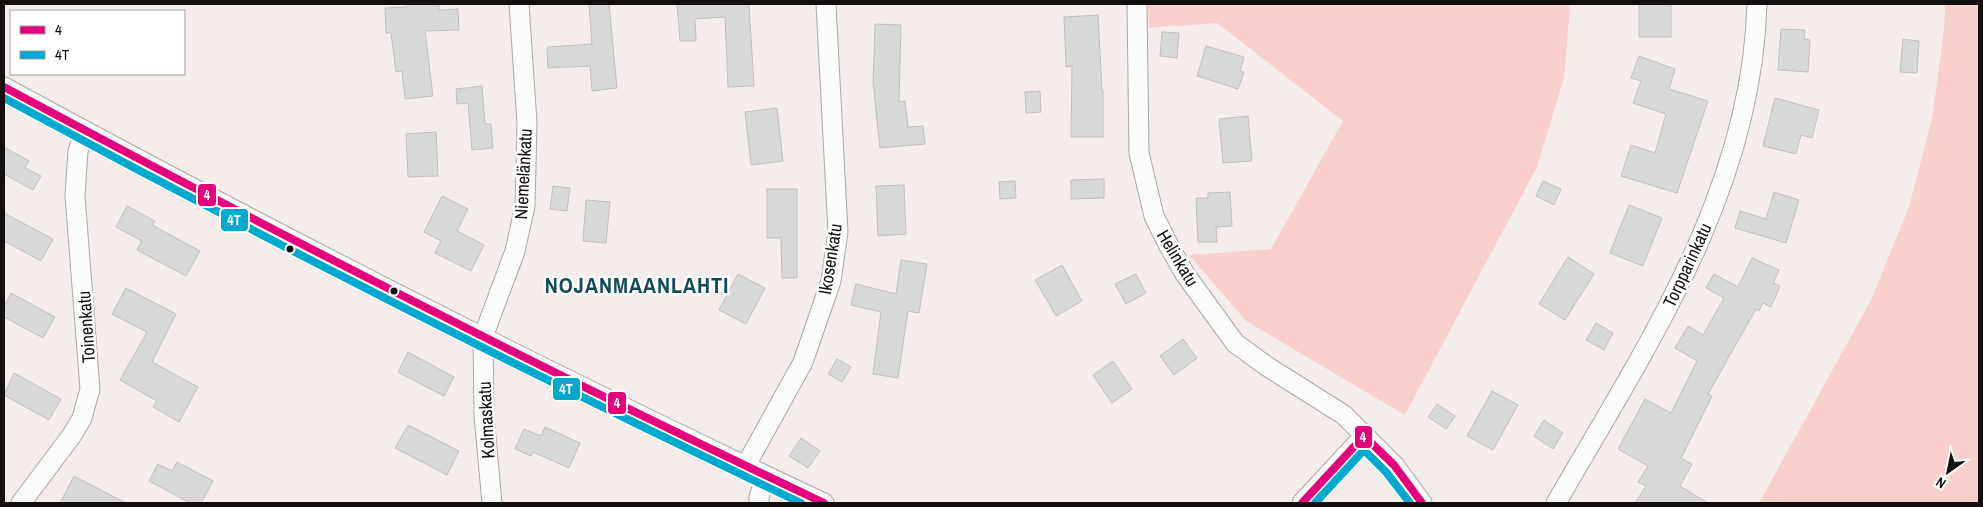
<svg xmlns="http://www.w3.org/2000/svg" width="1983" height="507" viewBox="0 0 1983 507" font-family="'Archivo Narrow',sans-serif">
	<style>
		.green { fill: #fad0ce }
		.building { fill: #d9d8d8; stroke: #c0bfc0 }
		.lines { fill: none; stroke-linecap: round; stroke-linejoin: round }
		.minor-casing { stroke: #aca7a6; stroke-width: 21 }
		.minor { stroke: #fdfcfc; stroke-width: 19 }
		.bus-1-casing { stroke: #fff; stroke-width: 11 }
		.bus-2-casing { stroke: #fff; stroke-width: 11 }
		.bus-1 { stroke: #e5007d; stroke-width: 8 }
		.bus-2 { stroke: #00a9ce; stroke-width: 8 }
		.bus-dot { fill: #130f0f; stroke: #fff; stroke-width: 2 }
		.labels { text-anchor: middle; dominant-baseline: central; stroke-width: 5; stroke-linejoin: round; paint-order: stroke }
		.street-label { font-size: 18px; fill: #130f0f; stroke: #fff }
		.district-label { font-size: 22px; font-weight: bold; letter-spacing: 1px; fill: #124b58; stroke: #fff }
		.line-badge { stroke: #fff; stroke-width: 2 }
		.badge-label { font-size: 14px; text-anchor: middle; font-weight: bold; fill: #fff }
	</style>
	<rect width="100%" height="100%" fill="#f4edec"/>
	<g class="green">
		<path d="M1148 4H1570L1564 78 1537 167 1405 415 1246 321 1189 255 1271 249 1343 121 1217 23 1149 28Z"/>
		<path d="M1945 4H1979V503H1759L1871 300 1909 207 1932 119 1944 30Z"/>
	</g>
	<g class="building">
		<path d="M406 4H439V10L458 9 459 30 425 31 433 96 405 99 402 71 396 72 391 33H386L385 8 406 7Z"/>
		<path d="M589 4H609L617 88 592 91 590 66 548 68 547 47 592 44Z"/>
		<path d="M677 4H749L754 86 728 87 725 17 695 19 696 41H680Z"/>
		<rect x="1639" y="4" width="32" height="33"/>
		<path d="M1098 15 1102 90H1103V137H1071L1072 66 1066 67 1064 17Z"/>
		<path d="M875 24 901 25 899 102 905 101 908 127 923 126 925 144 880 148 873 83Z"/>
		<path d="M1781 29 1805 30 1804 39 1810 40 1808 72 1778 70Z"/>
		<path d="M1162 32 1179 33 1177 58 1160 56Z"/>
		<path d="M1903 39 1919 41 1917 73 1900 72Z"/>
		<path d="M1206 46 1244 57 1240 71 1244 72 1238 89 1197 76Z"/>
		<path d="M1639 56 1675 69 1669 89 1708 101 1677 193 1621 176 1631 145 1655 153 1666 114 1633 103 1641 81 1631 78Z"/>
		<path d="M482 86 485 124H491L493 148 472 150 468 103 457 104 456 89Z"/>
		<path d="M1040 91 1041 112 1026 113 1025 92Z"/>
		<path d="M1775 98 1819 110 1812 138 1801 135 1796 154 1763 146Z"/>
		<path d="M777 108 783 161 751 165 745 112Z"/>
		<path d="M1248 116 1252 161 1223 163 1219 119Z"/>
		<path d="M436 132 438 176 408 177 406 134Z"/>
		<path d="M4 147 29 161 25 168 41 176 33 190 4 174Z"/>
		<path d="M1104 179V198L1071 199V180Z"/>
		<path d="M1015 181 1016 198 1000 199 999 182Z"/>
		<path d="M1543 181 1561 189 1554 205 1536 196Z"/>
		<path d="M904 185 906 234 878 236 876 186Z"/>
		<path d="M553 186 570 188 567 211 550 209Z"/>
		<path d="M767 189H797V278H782L781 238H767Z"/>
		<path d="M1230 192 1232 226 1216 227 1217 242H1198L1196 198H1208V193Z"/>
		<path d="M1774 192 1799 200 1786 243 1735 228 1740 211 1766 219Z"/>
		<path d="M442 196 468 209 457 231 484 245 471 271 435 253 441 241 424 232Z"/>
		<path d="M586 200 610 202 606 243 583 241Z"/>
		<path d="M1629 205 1662 218 1643 266 1610 253Z"/>
		<path d="M127 206 155 221 152 225 200 251 186 276 137 250 142 241 116 227Z"/>
		<path d="M4 213 53 239 41 261 4 241Z"/>
		<path d="M1568 257 1594 274 1565 320 1539 304Z"/>
		<path d="M1752 258 1779 270 1773 283 1780 286 1771 307 1763 303 1759 311 1756 309 1708 394 1712 396 1681 458 1692 464 1680 486 1708 503H1635L1646 486 1638 482 1648 466 1618 449 1645 399 1671 413 1697 361 1675 348 1688 326 1703 335 1724 298 1706 288 1714 274 1738 287Z"/>
		<path d="M901 260 927 264 919 313 908 311 898 378 873 374 881 312 851 305 856 284 896 294Z"/>
		<path d="M1062 265 1082 301 1056 316 1035 280Z"/>
		<path d="M738 274 765 288 746 324 719 310Z"/>
		<path d="M1136 274 1146 293 1126 304 1115 284Z"/>
		<path d="M126 288 176 314 152 362 198 387 179 422 153 407 157 401 120 380 147 332 112 314Z"/>
		<path d="M11 293 55 317 43 338 4 317V307Z"/>
		<path d="M1596 323 1613 333 1604 350 1586 340Z"/>
		<path d="M1183 339 1197 358 1174 375 1160 356Z"/>
		<path d="M408 352 454 377 444 396 398 372Z"/>
		<path d="M837 359 851 367 842 382 828 374Z"/>
		<path d="M1113 361 1132 389 1112 403 1093 375Z"/>
		<path d="M14 373 61 399 49 420 4 395Z"/>
		<path d="M1492 391 1518 405 1493 450 1467 436Z"/>
		<path d="M1437 404 1455 416 1446 429 1428 417Z"/>
		<path d="M1544 420 1563 433 1553 449 1534 436Z"/>
		<path d="M408 425 459 451 447 475 395 448Z"/>
		<path d="M545 427 580 443 569 468 533 452 531 456 515 449 524 429 541 436Z"/>
		<path d="M801 438 820 451 808 468 789 456Z"/>
		<path d="M177 462 213 481 201 503H190L149 481 158 464 172 471Z"/>
		<path d="M74 476 126 503H60Z"/>
	</g>
	<g class="lines">
		<defs>
			<g id="minor">
				<path d="M1137 4 1139 153 1154 216 1169 246 1185 274 1235 343 1268 367 1344 415 1394 465 1422 503"/>
				<path d="M4 87C273 233 547 373 824 503"/>
				<path d="M745 467 803 362 831 281 838 232 826 4"/>
				<path d="M21 503 72 435 82 418 90 389 75 196 78 151 85 131"/>
				<path d="M492 503 484 416 483 337 515 251 525 206 527 123 519 4"/>
				<path d="M759 503V497L766 476"/>
				<path d="M1302 503 1364 436"/>
				<path d="M1556 503C1646 347 1752 191 1757 4"/>
			</g>
		</defs>
		<use href="#minor" class="minor-casing"/>
		<use href="#minor" class="minor"/>
		<defs>
			<g id="bus-1">
				<path d="M4 87C274 232 547 372 824 503"/>
				<path d="M1302 503 1364 436 1394 465 1422 503"/>
			</g>
			<g id="bus-2">
				<path d="M4 98C266 240 532 375 801 503"/>
				<path d="M1315 503 1364 450 1386 472 1410 503"/>
			</g>
		</defs>
		<use href="#bus-1" class="bus-1-casing"/>
		<use href="#bus-2" class="bus-2-casing"/>
		<use href="#bus-1" class="bus-1"/>
		<use href="#bus-2" class="bus-2"/>
	</g>
	<g class="bus-dot">
		<circle cx="290" cy="249" r="4.5"/>
		<circle cx="394" cy="291" r="4.5"/>
	</g>
	<g class="labels">
		<g class="street-label">
			<text transform="translate(523 174) rotate(-87)">Niemelänkatu</text>
			<text transform="translate(1178 258) rotate(59)">Helinkatu</text>
			<text transform="translate(830 259) rotate(-81)">Ikosenkatu</text>
			<text transform="translate(1687 265) rotate(-65)">Torpparinkatu</text>
			<text transform="translate(86 327) rotate(-94)">Toinenkatu</text>
			<text transform="translate(486 420) rotate(-93)">Kolmaskatu</text>
		</g>
		<g class="district-label">
			<text x="637" y="285">NOJANMAANLAHTI</text>
		</g>
	</g>
	<g class="line-badge">
		<rect x="197" y="183" width="20" height="24" rx="5" fill="#e5007d"/>
		<rect x="220" y="208" width="29" height="24" rx="5" fill="#00a9ce"/>
		<rect x="552" y="377" width="29" height="24" rx="5" fill="#00a9ce"/>
		<rect x="607" y="391" width="20" height="24" rx="5" fill="#e5007d"/>
		<rect x="1354" y="425" width="19" height="24" rx="5" fill="#e5007d"/>
	</g>
	<g class="badge-label">
		<text x="207" y="200">4</text>
		<text x="234" y="225">4T</text>
		<text x="566" y="394">4T</text>
		<text x="617" y="408">4</text>
		<text x="1363" y="442">4</text>
	</g>
	<rect width="1983" height="507" fill="none" stroke="#130f0f" stroke-width="10"/>
	<rect x="10" y="10" width="175" height="65" fill="#ffffff" stroke="#a19f9f"/>
	<rect x="20" y="26" width="25" height="8" fill="#e5007d" stroke="#a19f9f"/>
	<text x="55" y="35" font-size="15" fill="#130f0f">4</text>
	<rect x="20" y="51" width="25" height="8" fill="#00a9ce" stroke="#a19f9f"/>
	<text x="55" y="60" font-size="15" fill="#130f0f">4T</text>
	<g transform="translate(1948 472) rotate(213)" stroke="#ffffff" stroke-width="4" paint-order="stroke">
	<path d="M0-4L9 19L0 12L-9 19Z" fill="#130f0f"/>
	<text y="-8" font-size="14" font-weight="bold" text-anchor="middle" fill="#130f0f">N</text>
	</g>
</svg>
